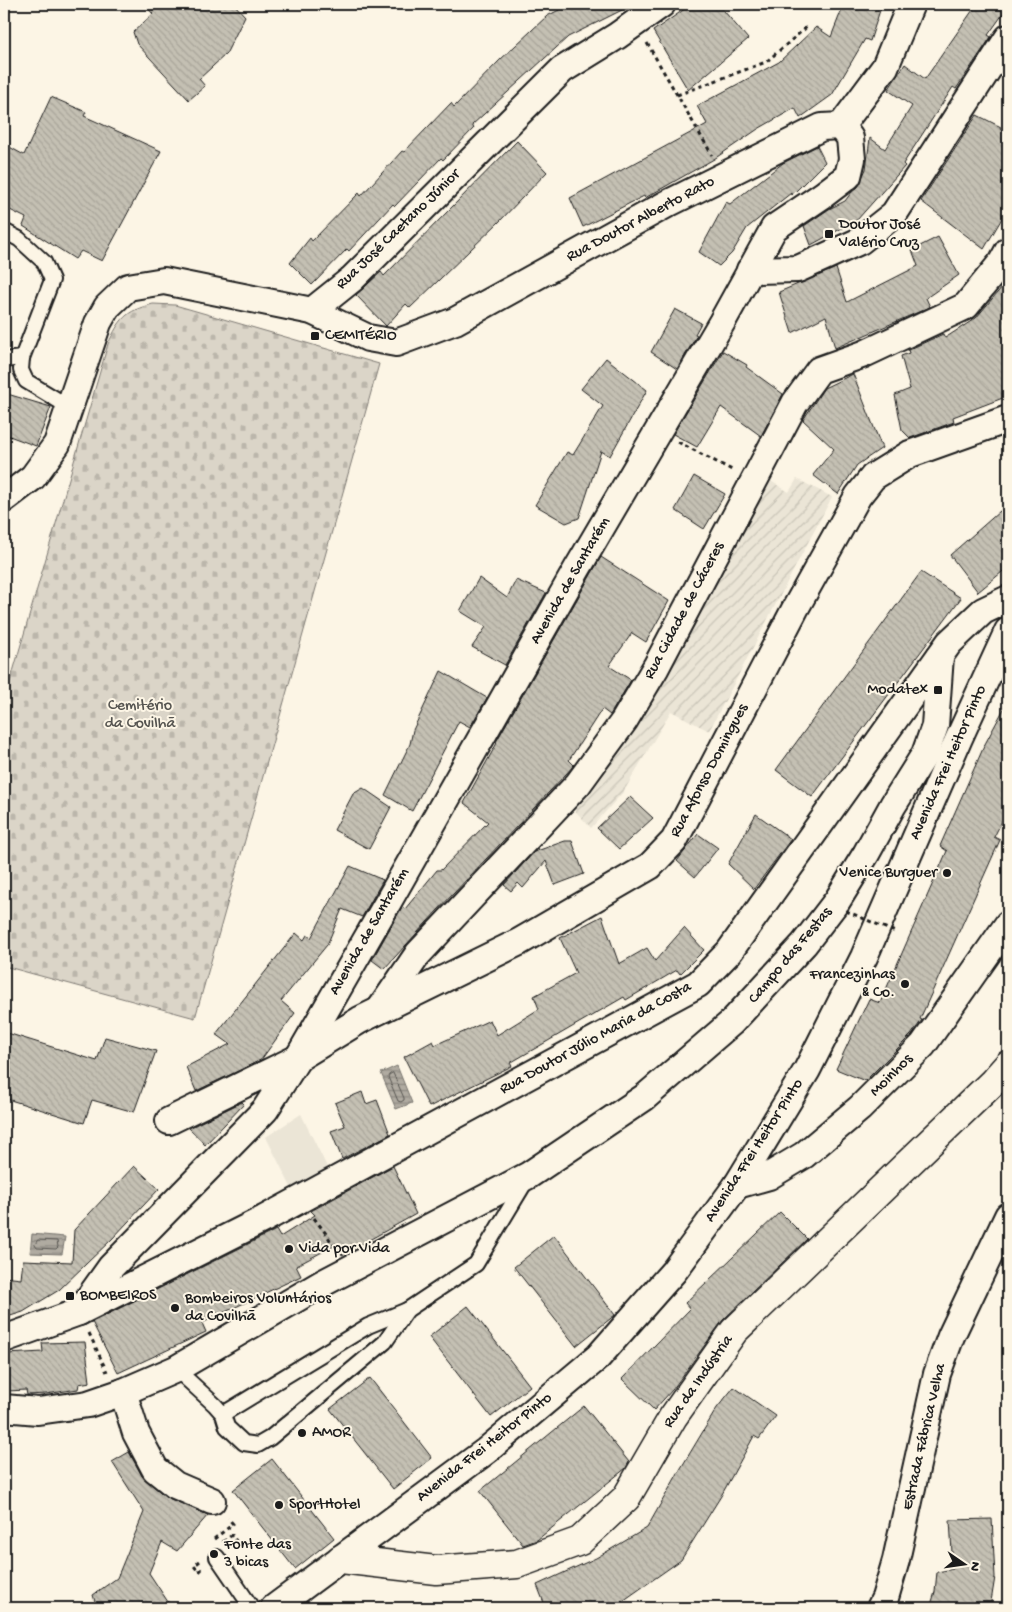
<svg xmlns="http://www.w3.org/2000/svg" width="1012" height="1612" viewBox="0 0 1012 1612" font-family="'Gochi Hand',sans-serif">
	<style>
		.built { fill: #ebe5d6 }
		.industrial { fill: url(#industrial-furrows) }
		.cemetery { fill: url(#cemetery-stones); stroke: #7c7872 }
		.water { fill: url(#water-rules); stroke: #75726c }
		.lines { fill: none; stroke-linecap: round; stroke-linejoin: round }
		.shore { stroke: #575551; stroke-width: 1 }
		.building { fill: url(#building-back-hatch); stroke: #1c1c1c }
		.service-casing { stroke: #1c1c1c; stroke-width: 18 }
		.minor-casing { stroke: #1c1c1c; stroke-width: 30 }
		.tertiary-casing { stroke: #1c1c1c; stroke-width: 31 }
		.path { stroke: #1c1c1c; stroke-width: 3; stroke-dasharray: 4 4; stroke-linecap: butt }
		.service { stroke: #fcf5e5; stroke-width: 14 }
		.minor { stroke: #fcf5e5; stroke-width: 26 }
		.tertiary { stroke: #fcf5e5; stroke-width: 28 }
		.path-bridge { stroke: #1c1c1c; stroke-width: 3; stroke-dasharray: 4 4; stroke-linecap: butt }
		.poi-dot { fill: #1c1c1c; stroke: #fcf5e5; stroke-width: 2 }
		.labels { text-anchor: middle; dominant-baseline: central; stroke-width: 4; stroke-linejoin: round; paint-order: stroke }
		.street-label { font-size: 16px; fill: #1c1c1c; stroke: #fcf5e5 }
		.poi-label { font-size: 16px; fill: #1c1c1c; stroke: #fcf5e5; text-anchor: start }
		.park-label { font-size: 16px; fill: #555450; stroke: #fcf5e5 }
	</style>
	<defs>
		<pattern id="industrial-furrows" width="10" height="10" patternUnits="userSpaceOnUse" patternTransform="scale(1.25)"><rect width="10" height="10" fill="#ebe5d6"/><path d="M-1 1l2-2M0 10L10 0M9 11l2-2" fill="none" stroke="#c9c4b7"/></pattern>
		<pattern id="cemetery-stones" width="16" height="16" patternUnits="userSpaceOnUse" patternTransform="scale(1.25)"><rect width="16" height="16" fill="#dbd5c8"/><path d="M2 7V4a2 2 0 0 1 4 0v3zM10 15v-3a2 2 0 0 1 4 0v3z" fill="#bbb6ab"/></pattern>
		<pattern id="water-rules" width="6" height="5" patternUnits="userSpaceOnUse" patternTransform="scale(1.25)"><rect width="6" height="5" fill="#b0aba1"/><path d="M0 2.5h6" fill="none" stroke="#8e8a82"/></pattern>
		<pattern id="building-back-hatch" width="6" height="6" patternUnits="userSpaceOnUse" patternTransform="scale(1.25)"><rect width="6" height="6" fill="#c4c0b3"/><path d="M-1 5l2 2M0 0l6 6M5-1l2 2" fill="none" stroke="#a8a499"/></pattern>
	</defs>
	<rect width="100%" height="100%" fill="#fcf5e5"/>
	<filter id="ink" filterUnits="userSpaceOnUse"><feTurbulence type="fractalNoise" baseFrequency=".02" numOctaves="2"/><feDisplacementMap in="SourceGraphic" scale="10" xChannelSelector="R" yChannelSelector="G"/><feConvolveMatrix kernelMatrix="1 2 1 2 8 2 1 2 1" color-interpolation-filters="sRGB"/></filter>
	<g filter="url(#ink)">
		<path class="built" d="M301 1114 328 1169 291 1187 266 1137Z"/>
		<path class="industrial" d="M764 477 789 492 797 479 832 497 709 731 671 711 624 791 591 828 567 802Z"/>
		<path class="cemetery" d="M153 304 175 305 379 364 195 1018 4 966V703L108 344C120 319 125 311 153 304Z"/>
		<g class="water">
			<path d="M397 1066 412 1103 396 1109 381 1073Z"/>
			<path d="M32 1234 65 1237 62 1254 30 1253Z"/>
		</g>
		<g class="lines">
			<g class="shore">
				<path d="M393 1073 404 1098V1100L401 1102 398 1101 388 1077 389 1075Z"/>
				<path d="M38 1240 57 1241 58 1247 56 1249 37 1248 35 1245Z"/>
			</g>
		</g>
		<g class="building">
			<path d="M144 4H234L245 16 226 54 199 79 205 86 189 100 137 44 133 32 153 14Z"/>
			<path d="M571 4H634L568 37 472 125 474 128 443 160 441 158 395 206 393 204 349 251 347 249 312 285 290 263 310 238 312 241 359 193 361 196 402 151 404 152 451 103 454 107 500 60 547 16Z"/>
			<path d="M692 4H718L748 39 688 90 653 31Z"/>
			<path d="M844 4H882L870 41 865 39 832 95 800 118 795 108 758 129 714 159 645 198 644 196 583 227 570 198 707 124 697 106 779 62 816 27 831 37Z"/>
			<path d="M977 4H1008V7L988 35 991 37 956 89 953 87 903 164 905 166 857 220 811 245 804 226 829 209 845 201 851 193 858 187 866 169 870 138 885 149 912 106 888 90 905 64 925 79Z"/>
			<path d="M51 97 86 112 84 116 161 151 102 261 81 251 75 259 23 226 26 218 4 207V144L24 155Z"/>
			<path d="M977 115 1001 127 1000 129 1008 136V208L984 249 921 201Z"/>
			<path d="M517 141 547 172 499 222 410 308 406 304 386 326 356 295 381 272 384 276Z"/>
			<path d="M817 146 825 162 792 195 791 193 747 228 732 253 719 266 699 252 726 202 730 204 783 163Z"/>
			<path d="M938 237 959 275 926 298 930 307 835 348 826 316 792 333 779 292 836 268 847 302 918 266 912 250Z"/>
			<path d="M1008 280V396L953 417 954 422 910 438 902 430 895 395 910 389 901 356 909 353 908 350 943 334 945 338 976 318Z"/>
			<path d="M675 309 701 323 695 334 697 335 677 369 651 352Z"/>
			<path d="M723 351 747 365 746 367 783 394 761 436 721 407 697 447 673 434Z"/>
			<path d="M606 358 647 390 610 456 601 451 579 518 566 523 535 505 567 452 573 455 603 406 581 389Z"/>
			<path d="M853 374 882 448 857 465 838 494 813 475 834 449 803 420 824 388Z"/>
			<path d="M4 393 51 407 36 446 4 434Z"/>
			<path d="M694 476 725 494 704 529 675 510Z"/>
			<path d="M1008 504V567L978 592 950 555Z"/>
			<path d="M601 557 669 601 646 642 632 633 609 666 631 680 610 715 602 709 569 760 574 765 566 774 438 910 384 969 372 960 402 907 405 909 437 870H441L488 822 464 803 497 743 496 742Z"/>
			<path d="M921 572 961 598 812 797 776 770Z"/>
			<path d="M479 578 507 598 516 580 546 593 505 665 472 647 486 627 460 611Z"/>
			<path d="M441 671 487 698 470 727 459 721 412 811 385 795 410 744 413 730Z"/>
			<path d="M1008 701V809L994 837 1000 840 920 1019 922 1020 911 1035 865 1081 836 1069 869 999 880 1003 947 851 940 846 985 744Z"/>
			<path d="M363 788 391 807 369 849 334 830 353 794Z"/>
			<path d="M630 797 653 818 619 849 597 828Z"/>
			<path d="M756 814 791 839 754 889 728 864Z"/>
			<path d="M698 834 718 848 695 877 677 861Z"/>
			<path d="M565 841H572L584 874 555 885 546 861 523 888 518 883 511 891 504 885 534 852Z"/>
			<path d="M350 866 383 880 362 917 342 909 327 945 281 1001 295 1013 261 1060 196 1091 186 1067 230 1044 216 1034 296 933 304 940 307 935 311 938Z"/>
			<path d="M602 916 619 964 647 948 655 961 684 928 704 950 680 974 677 970 626 1000 624 997 510 1063 512 1066 429 1107 404 1057 433 1041 435 1045 490 1020 497 1035 539 1009 534 996 576 973 560 938Z"/>
			<path d="M4 1032 97 1061 105 1037 156 1051 134 1112 92 1100 84 1123 4 1098Z"/>
			<path d="M362 1092 366 1104 377 1100 390 1134 342 1159 331 1131 345 1126 335 1103Z"/>
			<path d="M242 1102 244 1104 205 1145 189 1128Z"/>
			<path d="M134 1166 159 1189 112 1239 59 1290 23 1312 4 1318V1277L21 1279 23 1260 72 1262 74 1230Z"/>
			<path d="M393 1166 416 1214 342 1255 337 1244 296 1266 301 1276 202 1323 206 1332 118 1373 92 1322 276 1230 280 1237 315 1215 311 1211Z"/>
			<path d="M780 1212 807 1239 723 1320 673 1389 654 1410 622 1379 690 1309 685 1303Z"/>
			<path d="M554 1235 615 1315 576 1346 514 1267Z"/>
			<path d="M468 1306 530 1386 491 1417 429 1337Z"/>
			<path d="M85 1342 90 1382 79 1384 78 1389 46 1394 27 1395 26 1390 8 1391 7 1354 43 1352 42 1343Z"/>
			<path d="M370 1378 432 1458 393 1489 330 1409Z"/>
			<path d="M734 1387 776 1416 759 1439 754 1436 721 1496 681 1560 620 1603 609 1608H546L537 1585 596 1558 647 1528 678 1473 717 1408Z"/>
			<path d="M584 1406 629 1462 626 1468 537 1540 523 1545 480 1491Z"/>
			<path d="M129 1452 142 1476 166 1497 208 1515 177 1551 162 1542 149 1573 172 1608H97L93 1595 117 1578 144 1512 112 1462Z"/>
			<path d="M272 1459 334 1538 295 1569 233 1490Z"/>
			<path d="M992 1519 995 1577 990 1608H930L935 1592 937 1572 953 1569 950 1520Z"/>
		</g>
		<g class="lines">
			<defs>
				<g id="service">
					<path d="M4 231 19 239 44 262 52 280 22 358 21 370 26 381 69 407"/>
					<path d="M4 360 22 358"/>
					<path d="M176 1369 215 1405 223 1414 227 1427 244 1443 258 1445 270 1438 385 1342 407 1310 476 1264 526 1181"/>
					<path d="M223 1414 368 1326 407 1310"/>
					<path d="M217 1557 252 1608"/>
				</g>
				<g id="minor">
					<path d="M750 270 798 269 860 241 894 214 1008 38"/>
					<path d="M312 311 352 279 562 70 617 36 662 4"/>
					<path d="M4 499 33 477 57 444 98 323 107 307 128 287 164 281 312 311 368 338 396 343 455 321 667 204 822 127 841 126 885 67 911 4"/>
					<path d="M381 1008 418 954 578 784 624 721 656 667 795 403 819 370 864 354 966 306 1002 262 1008 251"/>
					<path d="M169 1121 298 1058 360 1020 519 942 650 866 674 841 795 609 858 496 873 477 910 454 1008 419"/>
					<path d="M737 1185 769 1176 804 1155 860 1108 923 1045 1008 924"/>
					<path d="M79 1312 111 1267 265 1110 298 1058 388 902 577 569 722 322 774 228 823 195 848 176 852 159 850 138 841 126"/>
					<path d="M4 1339 79 1312 264 1219 698 984 729 952 949 643 983 611 1008 599"/>
					<path d="M123 1392 136 1433 155 1469 175 1485 212 1501"/>
					<path d="M4 1408 38 1411 88 1404 123 1392 176 1369 323 1283 529 1175 645 1097 731 1023 804 944 837 901 866 854 893 805 925 754 935 726 940 656"/>
					<path d="M274 1608 486 1451 598 1357 674 1271 737 1185 807 1070 864 957 959 738 1008 631"/>
					<path d="M880 1608 885 1598 896 1560 937 1374 951 1336 1008 1216"/>
				</g>
				<path id="tertiary" d="M341 1559 436 1570 517 1564 580 1541 626 1498 673 1417 734 1331 993 1082 1008 1065"/>
			</defs>
			<use href="#service" class="service-casing"/>
			<use href="#minor" class="minor-casing"/>
			<use href="#tertiary" class="tertiary-casing"/>
			<g class="path">
				<path d="M647 43 712 155"/>
				<path d="M677 95 766 62 809 25"/>
				<path d="M678 442 732 470"/>
				<path d="M314 1218 327 1235 336 1250"/>
				<path d="M89 1333 107 1372"/>
				<path d="M214 1539 233 1524 228 1518"/>
				<path d="M223 1542 232 1535 236 1541 230 1546"/>
				<path d="M200 1561 194 1566 199 1572 204 1567"/>
			</g>
			<use href="#service" class="service"/>
			<use href="#minor" class="minor"/>
			<use href="#tertiary" class="tertiary"/>
			<path class="path-bridge" d="M846 911 895 932"/>
		</g>
	</g>
	<g class="poi-dot">
		<rect x="824" y="229" width="10" height="10" rx="2.5"/>
		<rect x="310" y="331" width="10" height="10" rx="2.5"/>
		<rect x="933" y="685" width="10" height="10" rx="2.5"/>
		<circle cx="947" cy="873" r="5"/>
		<circle cx="905" cy="984" r="5"/>
		<circle cx="289" cy="1249" r="5"/>
		<rect x="65" y="1291" width="10" height="10" rx="2.5"/>
		<circle cx="175" cy="1308" r="5"/>
		<circle cx="302" cy="1433" r="5"/>
		<circle cx="279" cy="1505" r="5"/>
		<circle cx="214" cy="1554" r="5"/>
	</g>
	<g class="labels">
		<g class="street-label">
			<text transform="translate(641 220) rotate(-28)">Rua Doutor Alberto Rato</text>
			<text transform="translate(399 230) rotate(-44)">Rua José Caetano Júnior</text>
			<text transform="translate(571 581) rotate(-60)">Avenida de Santarém</text>
			<text transform="translate(685 611) rotate(-62)">Rua Cidade de Cáceres</text>
			<text transform="translate(949 763) rotate(-66)">Avenida Frei Heitor Pinto</text>
			<text transform="translate(710 771) rotate(-62)">Rua Afonso Domingues</text>
			<text transform="translate(370 932) rotate(-60)">Avenida de Santarém</text>
			<text transform="translate(791 956) rotate(-50)">Campo das Festas</text>
			<text transform="translate(596 1039) rotate(-29)">Rua Doutor Júlio Maria da Costa</text>
			<text transform="translate(892 1076) rotate(-45)">Moinhos</text>
			<text transform="translate(755 1151) rotate(-57)">Avenida Frei Heitor Pinto</text>
			<text transform="translate(699 1382) rotate(-55)">Rua da Indústria</text>
			<text transform="translate(925 1437) rotate(-77)">Estrada Fábrica Velha</text>
			<text transform="translate(485 1448) rotate(-38)">Avenida Frei Heitor Pinto</text>
		</g>
		<g class="poi-label">
			<text x="839" y="225">Doutor José<tspan x="839" dy="18">Valério Cruz</tspan></text>
			<text x="325" y="336">CEMITÉRIO</text>
			<text x="928" y="690" text-anchor="end">Modatex</text>
			<text x="937" y="873" text-anchor="end">Venice Burguer</text>
			<text x="895" y="975" text-anchor="end">Francezinhas<tspan x="895" dy="18">&amp; Co.</tspan></text>
			<text x="299" y="1249">Vida por Vida</text>
			<text x="80" y="1296">BOMBEIROS</text>
			<text x="185" y="1299">Bombeiros Voluntários<tspan x="185" dy="18">da Covilhã</tspan></text>
			<text x="312" y="1433">AMOR</text>
			<text x="289" y="1505">SportHotel</text>
			<text x="224" y="1545">Fonte das<tspan x="224" dy="18">3 bicas</tspan></text>
		</g>
		<g class="park-label">
			<text x="140" y="706">Cemitério<tspan x="140" dy="18">da Covilhã</tspan></text>
		</g>
	</g>
	<rect width="1012" height="1612" fill="none" stroke="#fcf5e5" stroke-width="20"/>
	<rect x="10" y="10" width="992" height="1592" fill="none" stroke="#1c1c1c" stroke-width="2" filter="url(#ink)"/>
	<g transform="translate(964 1564) rotate(103)" stroke="#fcf5e5" stroke-width="4" paint-order="stroke">
	<path d="M0-4L9 19L0 12L-9 19Z" fill="#1c1c1c"/>
	<text y="-8" font-size="14" font-weight="bold" text-anchor="middle" fill="#1c1c1c">N</text>
	</g>
</svg>
